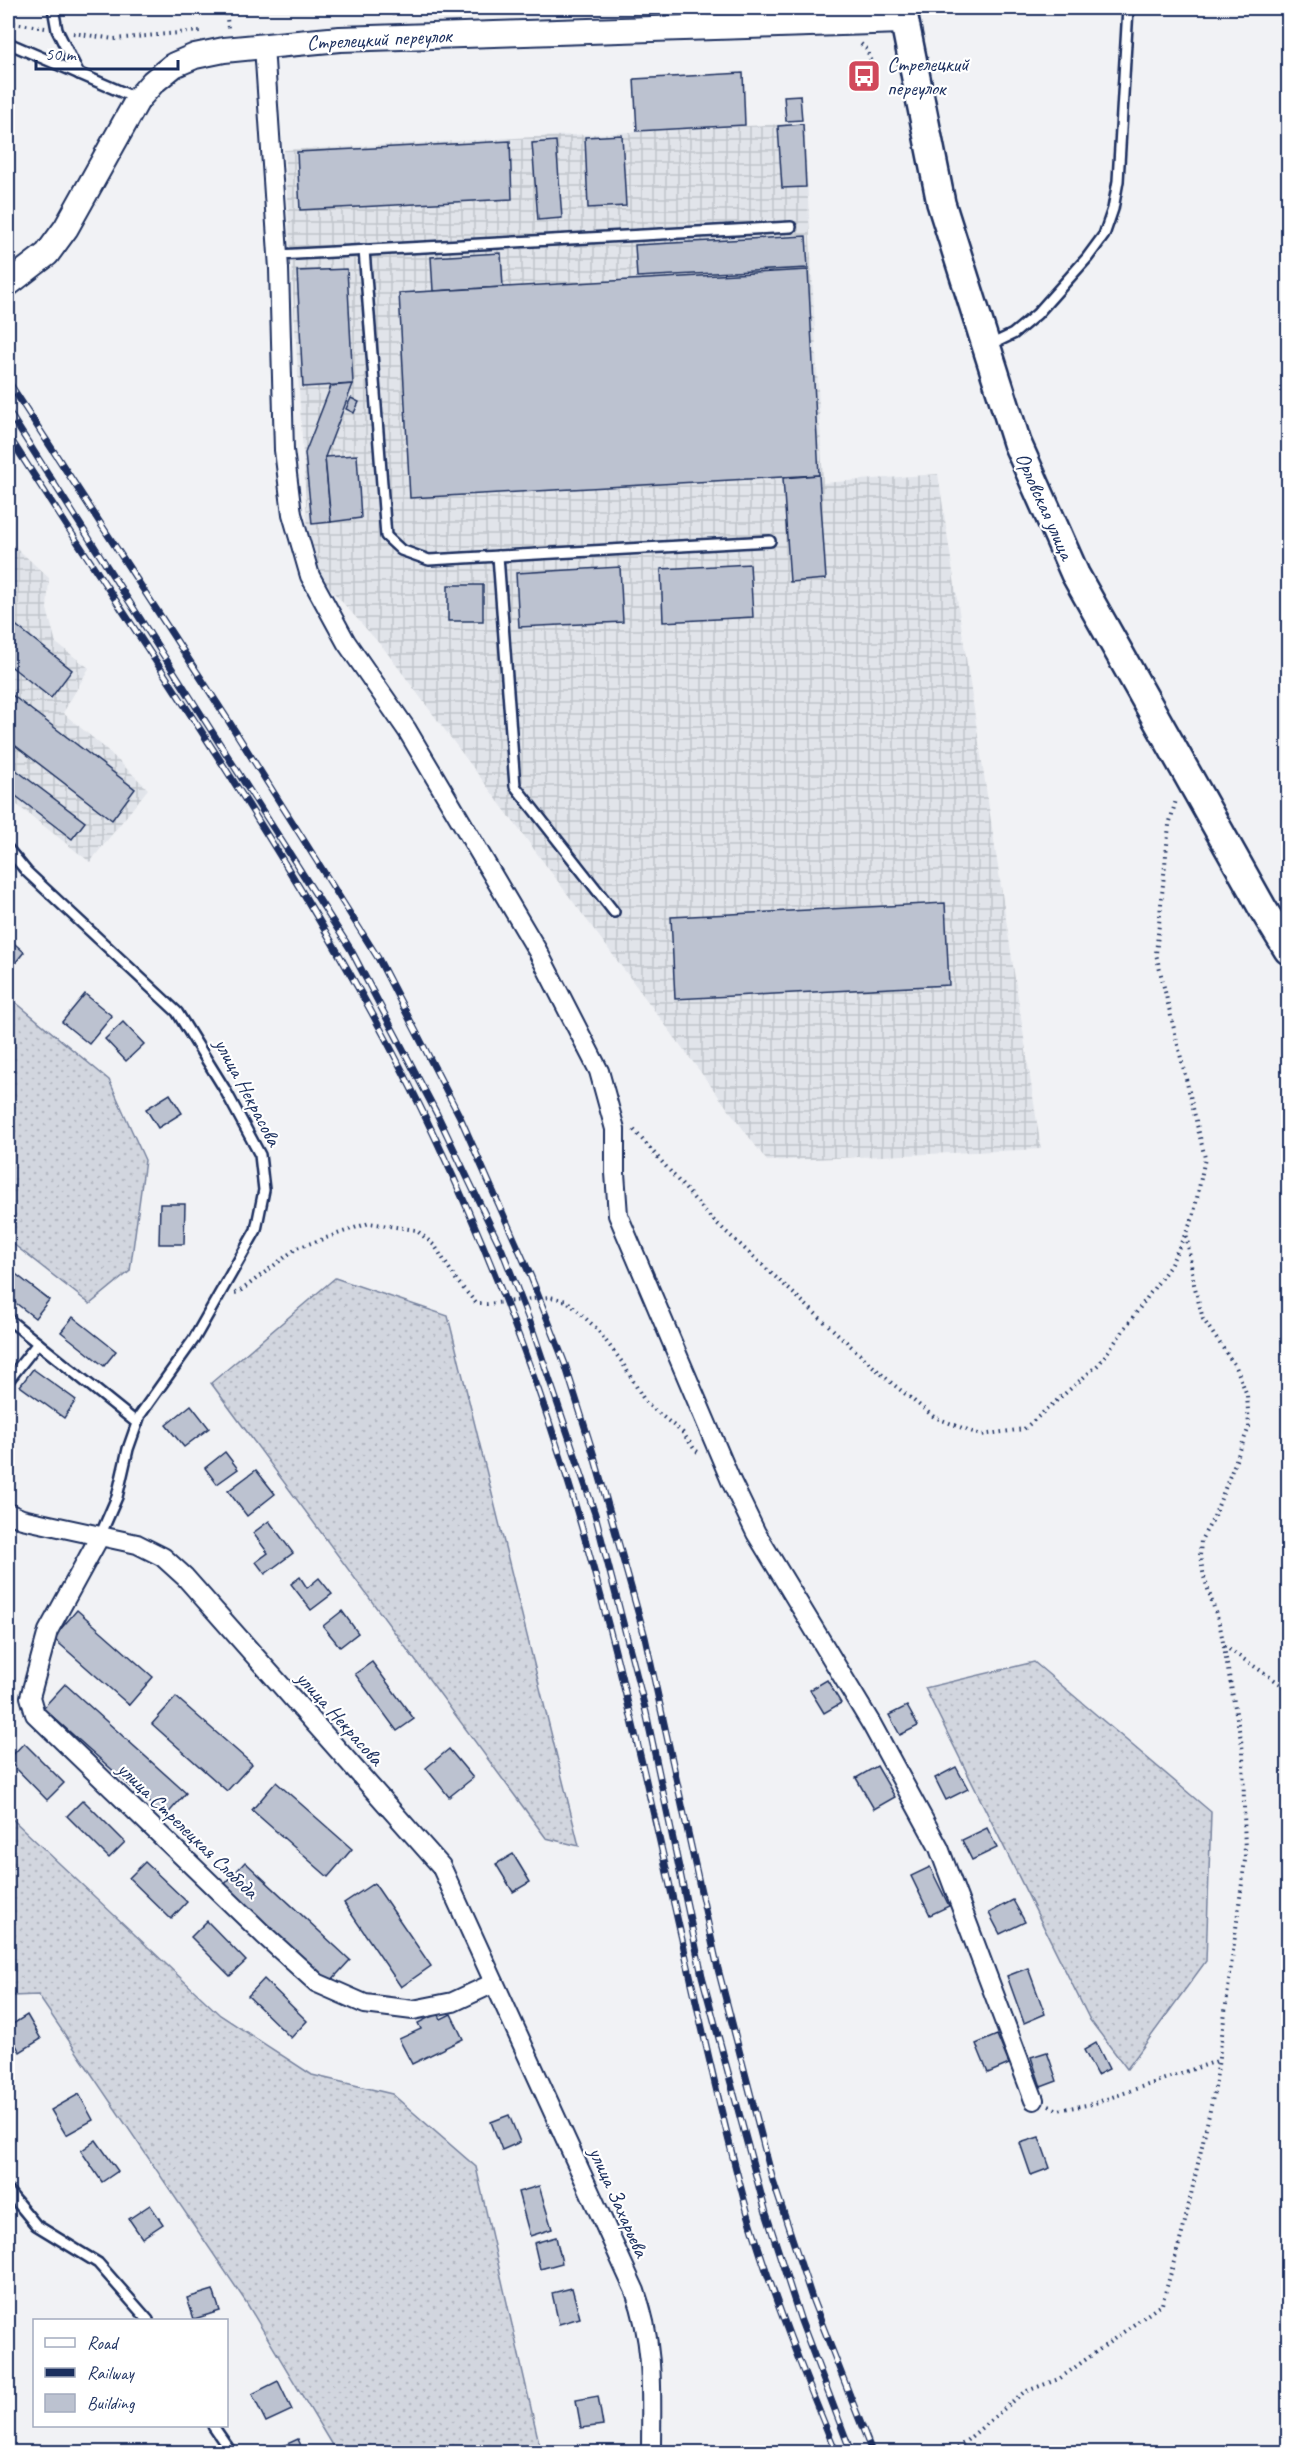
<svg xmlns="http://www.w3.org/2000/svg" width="1296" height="2460" viewBox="0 0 1296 2460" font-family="Caveat,sans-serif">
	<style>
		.industrial { fill: url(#industrial-grid) }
		.garden { fill: url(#garden-dots); stroke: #76829e; stroke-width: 1.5 }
		.building { fill: #bcc2d0; stroke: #1b2f5e; stroke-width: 1.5 }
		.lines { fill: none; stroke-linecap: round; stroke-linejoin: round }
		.service-casing { stroke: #1b2f5e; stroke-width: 14 }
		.minor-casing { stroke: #1b2f5e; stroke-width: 22 }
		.secondary-casing { stroke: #1b2f5e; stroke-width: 28 }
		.primary-casing { stroke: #1b2f5e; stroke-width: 32 }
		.path { stroke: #1b2f5e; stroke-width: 4; stroke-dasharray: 1.5 4.5; stroke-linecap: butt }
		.service { stroke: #fff; stroke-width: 9 }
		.minor { stroke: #fff; stroke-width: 18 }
		.secondary { stroke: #fff; stroke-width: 24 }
		.primary { stroke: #fff; stroke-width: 27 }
		.rail-casing { stroke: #1b2f5e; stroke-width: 7 }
		.rail { stroke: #fff; stroke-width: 4.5; stroke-dasharray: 14; stroke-linecap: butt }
		.labels { text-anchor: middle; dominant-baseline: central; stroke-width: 4.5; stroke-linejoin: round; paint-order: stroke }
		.street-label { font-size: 21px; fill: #1b2f5e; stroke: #fff }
		.poi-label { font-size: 21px; fill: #1b2f5e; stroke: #fff; text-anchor: start }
	</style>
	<defs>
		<pattern id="industrial-grid" width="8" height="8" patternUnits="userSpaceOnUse" patternTransform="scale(1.5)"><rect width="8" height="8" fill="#e1e4ea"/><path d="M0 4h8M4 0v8" fill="none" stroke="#c0c4cb"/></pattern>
		<pattern id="garden-dots" width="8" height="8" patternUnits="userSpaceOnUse" patternTransform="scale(1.5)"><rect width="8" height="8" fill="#d2d6df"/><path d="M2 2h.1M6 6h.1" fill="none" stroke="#b4b8c2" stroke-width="1.8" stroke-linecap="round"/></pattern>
	</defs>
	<rect width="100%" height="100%" fill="#f1f2f5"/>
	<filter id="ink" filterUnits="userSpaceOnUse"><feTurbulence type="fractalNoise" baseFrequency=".0167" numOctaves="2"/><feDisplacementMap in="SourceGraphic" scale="12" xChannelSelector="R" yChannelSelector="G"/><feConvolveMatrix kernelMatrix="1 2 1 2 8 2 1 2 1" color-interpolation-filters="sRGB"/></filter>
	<g filter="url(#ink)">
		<g class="industrial">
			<path d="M804 123 823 483 938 474 1041 1149 767 1161 385 650 310 566 284 150Z"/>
			<path d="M8 540 49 578 47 609 56 643 89 668 63 713 105 748 148 789 90 862 8 798Z"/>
		</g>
		<g class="garden">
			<path d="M8 996 109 1080 145 1160 130 1271 90 1304 8 1240Z"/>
			<path d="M335 1278 448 1316 579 1846 546 1838 211 1383Z"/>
			<path d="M1034 1662 1211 1812 1206 1961 1127 2069 1090 2020 925 1688Z"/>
			<path d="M8 1815 220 2015 312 2075 392 2094 476 2167 539 2443V2452H336L246 2302 38 1995 11 1996 8 1993Z"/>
		</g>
		<g class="building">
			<path d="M743 73 745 125 637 131 634 79Z"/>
			<path d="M800 95 802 120 786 121 784 96Z"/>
			<path d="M803 124 806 187 782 188 778 126Z"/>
			<path d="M622 135 626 206 588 208 585 137Z"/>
			<path d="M510 141 512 199 300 210 297 152Z"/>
			<path d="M556 141 562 218 538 220 532 143Z"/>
			<path d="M806 236 808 268 637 277 635 245Z"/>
			<path d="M501 253 503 287 433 291 431 257Z"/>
			<path d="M347 269 353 384 303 387 297 271Z"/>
			<path d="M808 270 819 475 410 498 399 293Z"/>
			<path d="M353 384 325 457 331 522 312 524 305 453 331 386Z"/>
			<path d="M351 398 359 402 354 413 346 409Z"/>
			<path d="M357 455 361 518 331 522 325 457Z"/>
			<path d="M819 475 826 579 790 582 783 478Z"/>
			<path d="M750 564 753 617 663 622 661 569Z"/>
			<path d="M620 567 623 622 519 627 516 573Z"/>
			<rect x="448" y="585" width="35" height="36"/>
			<path d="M8 619 72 670 51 698 8 664Z"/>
			<path d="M8 692 135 789 112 820 8 740Z"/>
			<path d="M8 764 85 822 72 839 8 790Z"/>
			<path d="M945 903 949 985 675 999 671 917Z"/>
			<path d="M8 938 24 952 8 972Z"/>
			<path d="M85 994 112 1016 89 1044 62 1022Z"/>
			<path d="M123 1022 144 1044 126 1061 105 1039Z"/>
			<path d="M170 1094 182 1113 158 1128 146 1109Z"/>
			<path d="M160 1204H185L184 1244H159Z"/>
			<path d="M8 1268 49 1300 35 1318 8 1297Z"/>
			<path d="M73 1317 116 1351 104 1366 61 1332Z"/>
			<path d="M33 1369 76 1400 64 1418 20 1386Z"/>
			<path d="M191 1405 209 1428 184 1447 166 1425Z"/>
			<path d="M225 1452 238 1469 217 1484 205 1468Z"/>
			<path d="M256 1470 275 1494 247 1516 228 1491Z"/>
			<path d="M269 1521 293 1553 265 1574 256 1562 268 1553 253 1533Z"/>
			<path d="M300 1577 307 1588 319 1578 332 1594 311 1610 291 1584Z"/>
			<path d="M77 1610 153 1677 129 1705 53 1638Z"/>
			<path d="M342 1611 358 1633 340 1647 323 1626Z"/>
			<path d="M372 1662 414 1719 397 1731 355 1674Z"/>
			<path d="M827 1680 841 1703 824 1713 810 1690Z"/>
			<path d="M65 1684 186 1793 165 1817 43 1708Z"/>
			<path d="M176 1697 252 1764 227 1791 152 1724Z"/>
			<path d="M907 1706 918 1726 900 1735 889 1715Z"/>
			<path d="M24 1743 64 1783 47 1800 8 1760Z"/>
			<path d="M449 1749 473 1778 449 1797 426 1768Z"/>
			<path d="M877 1766 895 1797 874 1809 856 1778Z"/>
			<path d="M956 1767 968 1789 946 1800 935 1778Z"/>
			<path d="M276 1782 352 1849 328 1877 252 1810Z"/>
			<path d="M83 1800 125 1842 109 1858 67 1816Z"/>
			<path d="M987 1828 997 1848 972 1860 962 1840Z"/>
			<path d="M513 1854 530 1882 513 1892 496 1864Z"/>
			<path d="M145 1862 187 1902 171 1919 129 1878Z"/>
			<path d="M245 1862 350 1960 329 1983 224 1885Z"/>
			<path d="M930 1867 949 1906 930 1915 911 1876Z"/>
			<path d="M374 1883 431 1966 401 1987 344 1903Z"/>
			<path d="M1013 1900 1025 1922 1000 1934 989 1913Z"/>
			<path d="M207 1921 246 1961 230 1976 191 1937Z"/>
			<path d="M1028 1968 1045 2014 1024 2023 1007 1976Z"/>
			<path d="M264 1979 307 2021 291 2038 248 1996Z"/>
			<path d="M438 2013 441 2019 451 2014 463 2039 412 2064 399 2039 421 2029 418 2023Z"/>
			<path d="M27 2015 41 2039 20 2052 8 2031V2027Z"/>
			<path d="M997 2035 1009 2064 988 2073 976 2044Z"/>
			<path d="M1096 2043 1109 2069 1097 2075 1084 2050Z"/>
			<path d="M1047 2052 1057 2081 1041 2087 1031 2057Z"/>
			<path d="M79 2094 93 2120 66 2135 51 2110Z"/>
			<path d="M509 2115 520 2142 502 2150 491 2122Z"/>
			<path d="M1039 2137 1050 2168 1031 2175 1020 2143Z"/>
			<path d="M96 2140 118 2171 102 2182 81 2151Z"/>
			<path d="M539 2186 552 2229 530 2236 518 2192Z"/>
			<path d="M150 2205 163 2224 142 2238 129 2219Z"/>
			<path d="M556 2237 562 2263 540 2269 534 2243Z"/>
			<path d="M572 2288 580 2318 559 2324 552 2293Z"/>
			<path d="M213 2290 220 2311 194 2319 187 2298Z"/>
			<path d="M278 2381 292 2410 266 2422 252 2394Z"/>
			<path d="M598 2396 603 2425 581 2428 576 2400Z"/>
			<path d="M298 2439 303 2450 300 2452H270Z"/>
		</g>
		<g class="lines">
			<defs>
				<g id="service">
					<path d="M53 8 57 30 79 74"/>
					<path d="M702 8 703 26"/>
					<path d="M8 43 138 99"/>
					<path d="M364 250 386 536 401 550 429 560 770 541"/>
					<path d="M278 255 791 227"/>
					<path d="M990 345 1013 334 1037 314 1087 258 1104 235 1113 209 1118 181 1128 8"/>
					<path d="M498 556 515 786 614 912"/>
					<path d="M8 849 27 872 177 1012 224 1088 260 1155 264 1190 256 1230 194 1339 140 1415 128 1449 117 1497 100 1536"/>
					<path d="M8 1319 137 1423"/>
					<path d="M8 1381 38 1343"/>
					<path d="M8 2191 36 2225 98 2263 148 2320"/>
					<path d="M213 2426 231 2452"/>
				</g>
				<g id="minor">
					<path d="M264 46 279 269 284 450 292 514 310 576 346 642 407 730 537 950 599 1071 615 1129V1173L618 1215 731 1481 756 1533 872 1725 939 1848 1034 2100"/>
					<path d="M8 1513 22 1519 137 1544 163 1557 185 1577 441 1866 635 2291C655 2346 651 2395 651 2452"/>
					<path d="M100 1536 48 1631 30 1697 35 1714 264 1935 317 1983 365 2004 413 2010 453 2002 494 1983"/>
				</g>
				<path id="secondary" d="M8 284 47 254 66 228 138 99 153 82 174 65 195 56 224 50 340 39 903 21"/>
				<path id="primary" d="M902 8 941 203 1017 443 1075 574 1263 909 1288 950"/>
			</defs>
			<use href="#service" class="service-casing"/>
			<use href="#minor" class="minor-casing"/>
			<use href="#secondary" class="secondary-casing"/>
			<use href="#primary" class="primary-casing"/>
			<g class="path">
				<path d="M226 8 228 28"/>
				<path d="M393 8 394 17"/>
				<path d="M8 22 45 28"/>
				<path d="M73 33 114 39 200 31"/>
				<path d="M861 44 867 49 874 72"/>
				<path d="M634 1130 710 1217 888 1380 934 1417 981 1435 1024 1429 1099 1364 1170 1266 1193 1218 1205 1158 1156 954 1169 825 1176 800"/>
				<path d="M235 1293 239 1292 297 1248 369 1223 416 1230 435 1246 457 1281 476 1303 487 1304 550 1297 567 1301 596 1328 622 1362 646 1403 683 1433 695 1450 700 1453"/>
				<path d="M1224 1646 1288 1689"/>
				<path d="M1049 2106 1058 2110 1092 2104 1220 2060"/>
				<path d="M735 2452 774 2447 797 2452"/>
				<path d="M953 2452 1024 2392 1059 2379 1162 2304 1183 2230 1215 2088 1245 1860 1243 1751 1220 1626 1204 1577 1200 1556 1201 1540 1213 1519 1249 1427 1247 1395 1236 1367 1203 1319 1194 1284 1186 1232"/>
			</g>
			<use href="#service" class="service"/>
			<use href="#minor" class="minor"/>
			<use href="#secondary" class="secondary"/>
			<use href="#primary" class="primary"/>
			<defs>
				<g id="rail">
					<path d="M8 381 228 720 378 958 460 1117 531 1277 565 1364 594 1456 645 1637 718 1969 773 2181 813 2301 872 2452"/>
					<path d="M8 411 351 950 437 1114 502 1250 531 1325 595 1514 646 1712 702 1976 732 2087 766 2213 801 2321 851 2452"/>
					<path d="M8 435C125 618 250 796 357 986 429 1114 489 1250 538 1389 606 1584 647 1787 693 1988 710 2064 727 2139 748 2214 772 2295 804 2374 836 2452"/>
				</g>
			</defs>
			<use href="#rail" class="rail-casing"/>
			<use href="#rail" class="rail"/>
		</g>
	</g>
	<defs>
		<symbol id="bus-square" viewBox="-11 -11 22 22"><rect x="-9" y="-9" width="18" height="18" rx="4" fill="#d1495b" stroke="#fff"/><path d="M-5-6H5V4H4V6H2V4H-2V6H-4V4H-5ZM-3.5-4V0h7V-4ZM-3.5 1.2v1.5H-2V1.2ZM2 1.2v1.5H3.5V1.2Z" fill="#fff"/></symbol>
	</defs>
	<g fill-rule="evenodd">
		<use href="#bus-square" x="845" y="57" width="38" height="38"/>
	</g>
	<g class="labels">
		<g class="street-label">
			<text transform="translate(379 39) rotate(-3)">Стрелецкий переулок</text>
			<text transform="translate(1045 506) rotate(66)">Орловская улица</text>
			<text transform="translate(248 1092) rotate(62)">улица Некрасова</text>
			<text transform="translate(340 1718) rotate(48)">улица Некрасова</text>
			<text transform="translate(188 1830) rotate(44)">улица Стрелецкая Слобода</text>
			<text transform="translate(619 2202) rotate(66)">улица Захарьева</text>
		</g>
		<g class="poi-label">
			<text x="887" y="64">Стрелецкий<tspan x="887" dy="24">переулок</tspan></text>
		</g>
	</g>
	<rect width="1296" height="2460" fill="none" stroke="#fff" stroke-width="30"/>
	<rect x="15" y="15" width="1266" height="2430" fill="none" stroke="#1b2f5e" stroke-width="2" filter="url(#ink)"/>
	<rect x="33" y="2319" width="195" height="108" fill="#ffffff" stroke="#a4acbf" stroke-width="1.5"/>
	<rect x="45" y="2338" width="30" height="9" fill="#ffffff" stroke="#a4acbf" stroke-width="1.5"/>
	<text x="87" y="2349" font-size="18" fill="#1b2f5e">Road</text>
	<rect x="45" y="2368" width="30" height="9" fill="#1b2f5e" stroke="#a4acbf" stroke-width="1.5"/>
	<text x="87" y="2379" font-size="18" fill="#1b2f5e">Railway</text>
	<rect x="45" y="2394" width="30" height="18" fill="#bcc2d0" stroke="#a4acbf" stroke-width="1.5"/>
	<text x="87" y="2409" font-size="18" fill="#1b2f5e">Building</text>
	<path d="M36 60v9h142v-9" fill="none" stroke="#1b2f5e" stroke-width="3"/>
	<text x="45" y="60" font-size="18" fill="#1b2f5e" stroke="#ffffff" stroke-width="4.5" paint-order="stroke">50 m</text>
</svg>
